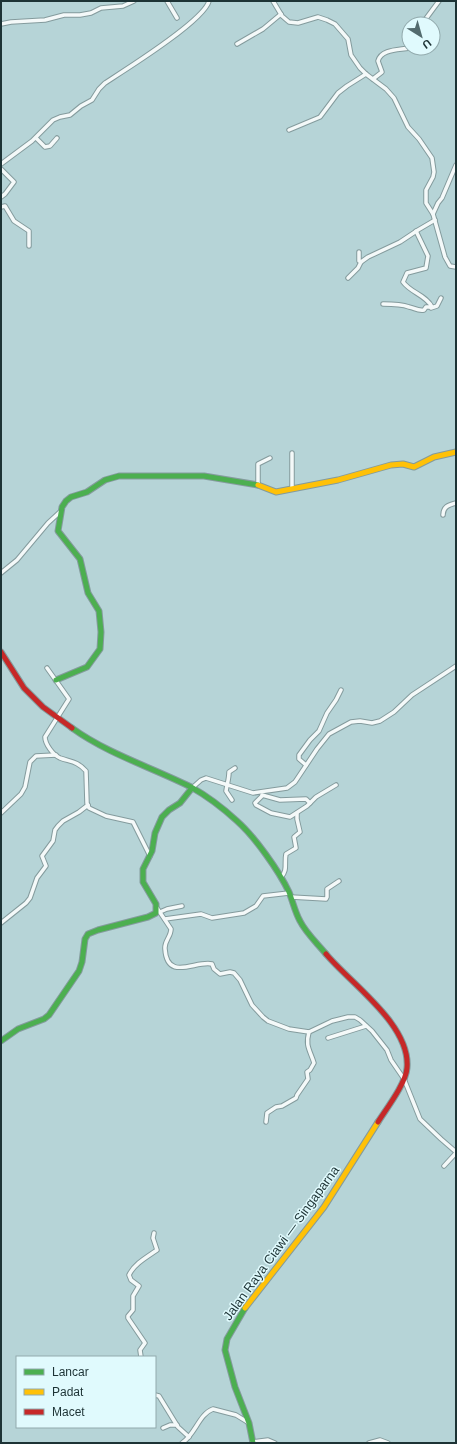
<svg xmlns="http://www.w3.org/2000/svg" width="457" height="1444" viewBox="0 0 457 1444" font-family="Helvetica,sans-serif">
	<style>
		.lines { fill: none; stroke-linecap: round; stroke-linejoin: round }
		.street-casing { stroke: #849b9d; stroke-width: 5.5 }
		.fast-casing { stroke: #849b9d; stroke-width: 7 }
		.slow-casing { stroke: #849b9d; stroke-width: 7 }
		.jam-casing { stroke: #849b9d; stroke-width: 7 }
		.street { stroke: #f4f9f9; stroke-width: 3.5 }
		.fast { stroke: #4caf50; stroke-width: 5 }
		.slow { stroke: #ffc107; stroke-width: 5 }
		.jam { stroke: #c62828; stroke-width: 5 }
		.labels { text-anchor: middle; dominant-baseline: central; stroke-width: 3; stroke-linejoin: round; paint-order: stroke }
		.street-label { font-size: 13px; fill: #1d3335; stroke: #e0fafd }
	</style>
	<rect width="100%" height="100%" fill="#b6d4d7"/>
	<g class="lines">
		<defs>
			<g id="street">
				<path d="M167 1 177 18"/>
				<path d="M273 1 282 16 289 22 298 23 318 17 327 20 335 24 348 39 351 55 360 68 366 74 386 89 394 98 408 127 419 139 432 158 434 172 433 177 426 190V203L433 214 445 257 450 266 456 267"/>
				<path d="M1 24 11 22 45 20 64 15H80L91 13 101 8 123 6 134 1"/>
				<path d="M422 24 439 1"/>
				<path d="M237 44 263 29 281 14"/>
				<path d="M373 79 382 72 378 61C381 49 399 50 409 48"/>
				<path d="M289 130 320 117 338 93 347 86 366 74"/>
				<path d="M36 138 45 147 50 146 57 138"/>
				<path d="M1 164 32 141 53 120 60 117 70 115 81 106 92 100 99 89 105 83C125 70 204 21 209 1"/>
				<path d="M1 169 14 182 5 194 1 197"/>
				<path d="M1 207 5 206 14 221 29 231V246"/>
				<path d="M433 214 438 203 442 198 456 165"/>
				<path d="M359 252V261L361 262 368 257 400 242 418 230 435 220"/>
				<path d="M348 278 358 268 361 262"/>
				<path d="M383 304C391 304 401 304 409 307 415 308 417 311 424 310L426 307H432C426 295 411 293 403 282L407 273 426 268 428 256 416 231"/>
				<path d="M431 308 437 306 441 298"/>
				<path d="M258 484V464L270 458"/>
				<path d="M292 488V453"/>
				<path d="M443 515C443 507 448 505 456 503"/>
				<path d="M1 573 17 560 48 523 61 511"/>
				<path d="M47 668 69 699 45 737C45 744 53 755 60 758 71 762 77 761 86 771L87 803 89 808 106 816 133 822 150 856"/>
				<path d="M306 765 299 759V755L310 740 319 731 327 713 336 700 341 690"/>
				<path d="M192 788 201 780 206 778 253 793 287 788 295 782 317 749 329 734 351 722 360 721 372 723 380 721 394 712 412 695 456 666"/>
				<path d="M262 795 280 800 306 799 310 803"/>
				<path d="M262 796 255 803 256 805 271 813 290 817 307 806 316 797 336 785"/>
				<path d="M232 800 226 791C227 784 229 779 229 772L235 768"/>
				<path d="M1 813 21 794 25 787 30 762 36 756 56 755"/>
				<path d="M281 877C288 871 284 862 286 854L296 848 294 837 300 832 297 819V813"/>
				<path d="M291 897 326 899 327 897V889L339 881"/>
				<path d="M157 908 171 929C171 937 164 941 165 949 167 982 196 960 212 964L214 969 220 974 230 972 234 973 240 980 252 1005 263 1017 268 1021 289 1029 309 1032 332 1021 348 1017H355L360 1020 372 1031 387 1050 391 1060 404 1079 420 1119 441 1139 456 1152"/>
				<path d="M160 912 167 909 182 906"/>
				<path d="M165 919 201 914 212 918 244 913 256 906 263 896 289 893"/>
				<path d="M1 923 26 903 30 898 37 878 46 866 42 856 53 841 55 830 58 826 63 821 79 812 88 805"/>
				<path d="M328 1038 366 1026"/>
				<path d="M266 1122 267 1113 276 1107 282 1106 296 1098 297 1095 308 1079 307 1072 310 1070 314 1063C310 1050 305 1046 309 1032"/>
				<path d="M444 1166 456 1153"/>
				<path d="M141 1357 140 1350 145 1343 128 1318V1316L133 1310V1296L139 1286 131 1280 129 1275C134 1264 147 1257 157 1250L153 1238 154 1233"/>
				<path d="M155 1395 159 1396 178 1427 189 1437"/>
				<path d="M163 1428 170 1425H177"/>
				<path d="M252 1442 268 1440 275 1443"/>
				<path d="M182 1443C195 1435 199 1414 213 1409L236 1415 249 1423"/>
				<path d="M369 1443 380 1440 388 1443"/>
			</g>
			<g id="fast">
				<path d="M56 680 87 667 100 649 101 632 99 611 88 593 80 559 58 531 62 507 66 501 71 497 87 492 105 480 119 476H204L258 485"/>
				<path d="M72 728C108 754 151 767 191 787 207 796 224 809 237 821 255 837 279 871 289 892 293 902 295 912 300 921 306 933 317 943 326 954"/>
				<path d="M1 1041 18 1029 44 1019 49 1015 79 971 82 962 85 939 88 934 98 930 148 917 156 913V904L143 882V869L152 851 155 833 162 817 169 810 180 803 192 788"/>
				<path d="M245 1308 227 1339 225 1350 235 1387 249 1423 253 1443"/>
			</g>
			<g id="slow">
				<path d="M258 485 276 492 338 480 391 465 403 464 414 467 434 457 456 452"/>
				<path d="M245 1308 324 1207 378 1122"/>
			</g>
			<g id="jam">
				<path d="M1 652 24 688 43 707 72 728"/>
				<path d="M326 954C351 984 411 1025 407 1068 406 1083 387 1108 378 1122"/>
			</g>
		</defs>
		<use href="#street" class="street-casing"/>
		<use href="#fast" class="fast-casing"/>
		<use href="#slow" class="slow-casing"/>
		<use href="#jam" class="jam-casing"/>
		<use href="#street" class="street"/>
		<use href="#fast" class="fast"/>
		<use href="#slow" class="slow"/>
		<use href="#jam" class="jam"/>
	</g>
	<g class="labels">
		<g class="street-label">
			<text transform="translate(281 1243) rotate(-54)">Jalan Raya Ciawi — Singaparna</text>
		</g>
	</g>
	<rect width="457" height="1444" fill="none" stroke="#1d3335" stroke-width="4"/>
	<rect x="16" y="1356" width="140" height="72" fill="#e0fafd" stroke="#92aaad"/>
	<rect x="24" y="1369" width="20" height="6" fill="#4caf50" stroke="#92aaad"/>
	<text x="52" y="1376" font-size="12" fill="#1d3335">Lancar</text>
	<rect x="24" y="1389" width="20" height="6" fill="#ffc107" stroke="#92aaad"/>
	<text x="52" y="1396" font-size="12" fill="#1d3335">Padat</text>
	<rect x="24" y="1409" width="20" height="6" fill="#c62828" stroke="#92aaad"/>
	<text x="52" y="1416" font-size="12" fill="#1d3335">Macet</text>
	<g transform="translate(421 36) rotate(143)"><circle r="19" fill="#e0fafd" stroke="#92aaad"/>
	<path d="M0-3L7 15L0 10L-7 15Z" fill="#536b6e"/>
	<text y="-6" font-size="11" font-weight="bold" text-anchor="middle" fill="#1d3335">U</text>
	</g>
</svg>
